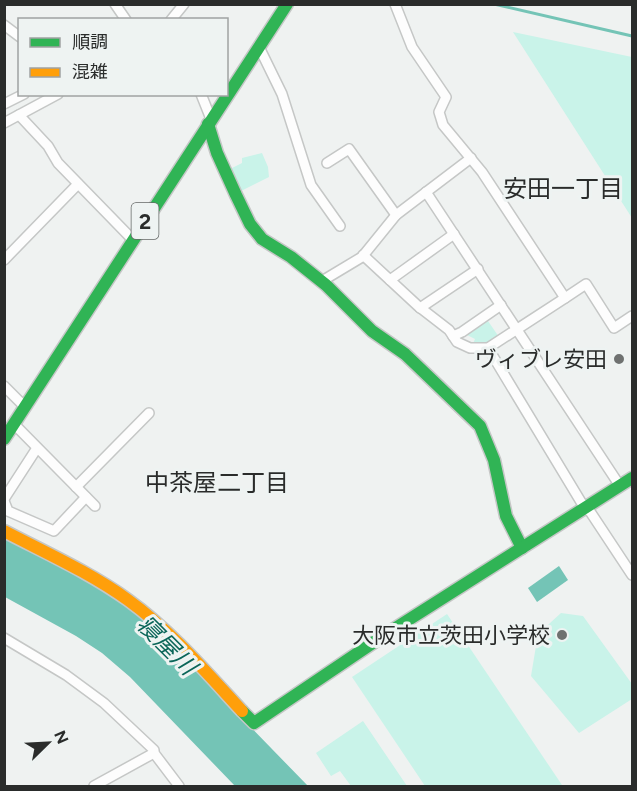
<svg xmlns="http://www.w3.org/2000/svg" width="637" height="791" viewBox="0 0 637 791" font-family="Figtree,'Noto Sans JP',sans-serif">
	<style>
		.green { fill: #c9f3e9 }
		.water { fill: #74c4b6 }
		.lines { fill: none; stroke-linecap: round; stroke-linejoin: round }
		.stream { stroke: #74c4b6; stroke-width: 3 }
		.street-casing { stroke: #c5c7c6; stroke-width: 12 }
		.fast-casing { stroke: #c5c7c6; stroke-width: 15 }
		.slow-casing { stroke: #c5c7c6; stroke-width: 15 }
		.street { stroke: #fdfdfd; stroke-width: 9 }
		.fast { stroke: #30b455; stroke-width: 12 }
		.slow { stroke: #ff9f0a; stroke-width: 12 }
		.poi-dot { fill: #6f7170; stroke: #eef3f2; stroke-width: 2 }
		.labels { text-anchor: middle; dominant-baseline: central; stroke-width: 6; stroke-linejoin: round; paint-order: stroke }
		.shield { fill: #eef3f2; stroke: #656867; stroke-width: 1.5 }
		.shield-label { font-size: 21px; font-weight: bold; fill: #2a2c2b }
		.poi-label { font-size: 22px; fill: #2a2c2b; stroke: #eef3f2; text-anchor: end }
		.neighbourhood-label { font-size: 24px; fill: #2a2c2b; stroke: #eef3f2 }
		.water-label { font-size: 24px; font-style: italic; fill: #0b6659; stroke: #eef3f2 }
	</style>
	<rect width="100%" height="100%" fill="#eff2f1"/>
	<g class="green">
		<path d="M513 32 632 57V218Z"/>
		<path d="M262 153 268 167 269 177 239 192 230 169 242 163V158Z"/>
		<path d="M488 321 499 337 486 346H472L475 339 467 335Z"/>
		<path d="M561 613 583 616 632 684V699L579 733 531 676 538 634Z"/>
		<path d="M447 614 562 785 561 786H425L352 677Z"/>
		<path d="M363 721 407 786H351L340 771 331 776 316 753Z"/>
	</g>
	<g class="water">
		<path d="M4 537 83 579 132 609 159 633 308 786H235L130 677 102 653 76 636 5 597Z"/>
		<path d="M559 566 568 580 537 602 528 588Z"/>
	</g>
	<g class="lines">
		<path class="stream" d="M494 4 632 36"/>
		<defs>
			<g id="street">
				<path d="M115 4 126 20"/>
				<path d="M395 4 412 47 446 97 439 112 443 125 482 172 565 298 586 284 614 328 632 316"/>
				<path d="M171 20 184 4"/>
				<path d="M4 25 20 37"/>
				<path d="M259 47 282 94 311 185 340 226"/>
				<path d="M201 94 211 119"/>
				<path d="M4 104 24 94"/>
				<path d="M19 115 48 146 58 163 133 240"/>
				<path d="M4 123 58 94"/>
				<path d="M327 163 349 149 396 215"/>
				<path d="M426 192 620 486"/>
				<path d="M363 255 418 306 449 330 457 342 470 348H488L565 298"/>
				<path d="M4 260 78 184"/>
				<path d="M390 280 454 234"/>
				<path d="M322 281 362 257 396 215 471 158"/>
				<path d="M420 308 478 269"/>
				<path d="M453 336 462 332 501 305"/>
				<path d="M488 348 581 502 591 513 632 575"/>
				<path d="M4 386 25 407"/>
				<path d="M14 424 95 506"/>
				<path d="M76 487 149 413"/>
				<path d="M4 499 37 448"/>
				<path d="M4 501 8 511 54 531 86 497"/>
				<path d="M4 638 66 675 104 703 154 750V753L179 786"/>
				<path d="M94 786 154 753"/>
			</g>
			<g id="fast">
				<path d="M208 124 217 153 236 195 250 224 262 239 291 257 326 285 372 331 405 354 480 426 494 460 506 516 522 548"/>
				<path d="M4 439 287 4"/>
				<path d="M242 711 254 723 383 636 632 478"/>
			</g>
			<path id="slow" d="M4 531C46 553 89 572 128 600 171 631 206 672 242 711"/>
		</defs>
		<use href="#street" class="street-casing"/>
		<use href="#fast" class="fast-casing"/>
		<use href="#slow" class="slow-casing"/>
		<use href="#street" class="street"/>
		<use href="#fast" class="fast"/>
		<use href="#slow" class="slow"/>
	</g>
	<g class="poi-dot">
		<circle cx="619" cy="359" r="6"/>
		<circle cx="562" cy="635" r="6"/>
	</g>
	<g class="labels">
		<rect class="shield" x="131.5" y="203" width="27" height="36" rx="4.5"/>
		<g class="shield-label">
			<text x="145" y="221">2</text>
		</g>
		<g class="poi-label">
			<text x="607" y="359">ヴィブレ安田</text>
			<text x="550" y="635">大阪市立茨田小学校</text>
		</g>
		<g class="neighbourhood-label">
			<text x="563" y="188">安田一丁目</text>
			<text x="217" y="482">中茶屋二丁目</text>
		</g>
		<g class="water-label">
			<text transform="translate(167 645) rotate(45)">寝屋川</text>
		</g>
	</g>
	<rect width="637" height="791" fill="none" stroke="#2a2c2b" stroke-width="12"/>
	<rect x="18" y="18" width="210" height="78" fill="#eef3f2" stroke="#a0a3a2" stroke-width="1.5"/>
	<rect x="30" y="38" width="30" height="9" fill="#30b455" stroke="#a0a3a2" stroke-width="1.5"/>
	<text x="72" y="48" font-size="18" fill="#2a2c2b">順調</text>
	<rect x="30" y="68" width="30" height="9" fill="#ff9f0a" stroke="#a0a3a2" stroke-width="1.5"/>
	<text x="72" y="78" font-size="18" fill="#2a2c2b">混雑</text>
	<g transform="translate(48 743) rotate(66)" stroke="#eef3f2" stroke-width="4.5" paint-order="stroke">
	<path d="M0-4.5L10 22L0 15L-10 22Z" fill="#2a2c2b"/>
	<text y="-9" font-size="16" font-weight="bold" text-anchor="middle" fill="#2a2c2b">N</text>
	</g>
</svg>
